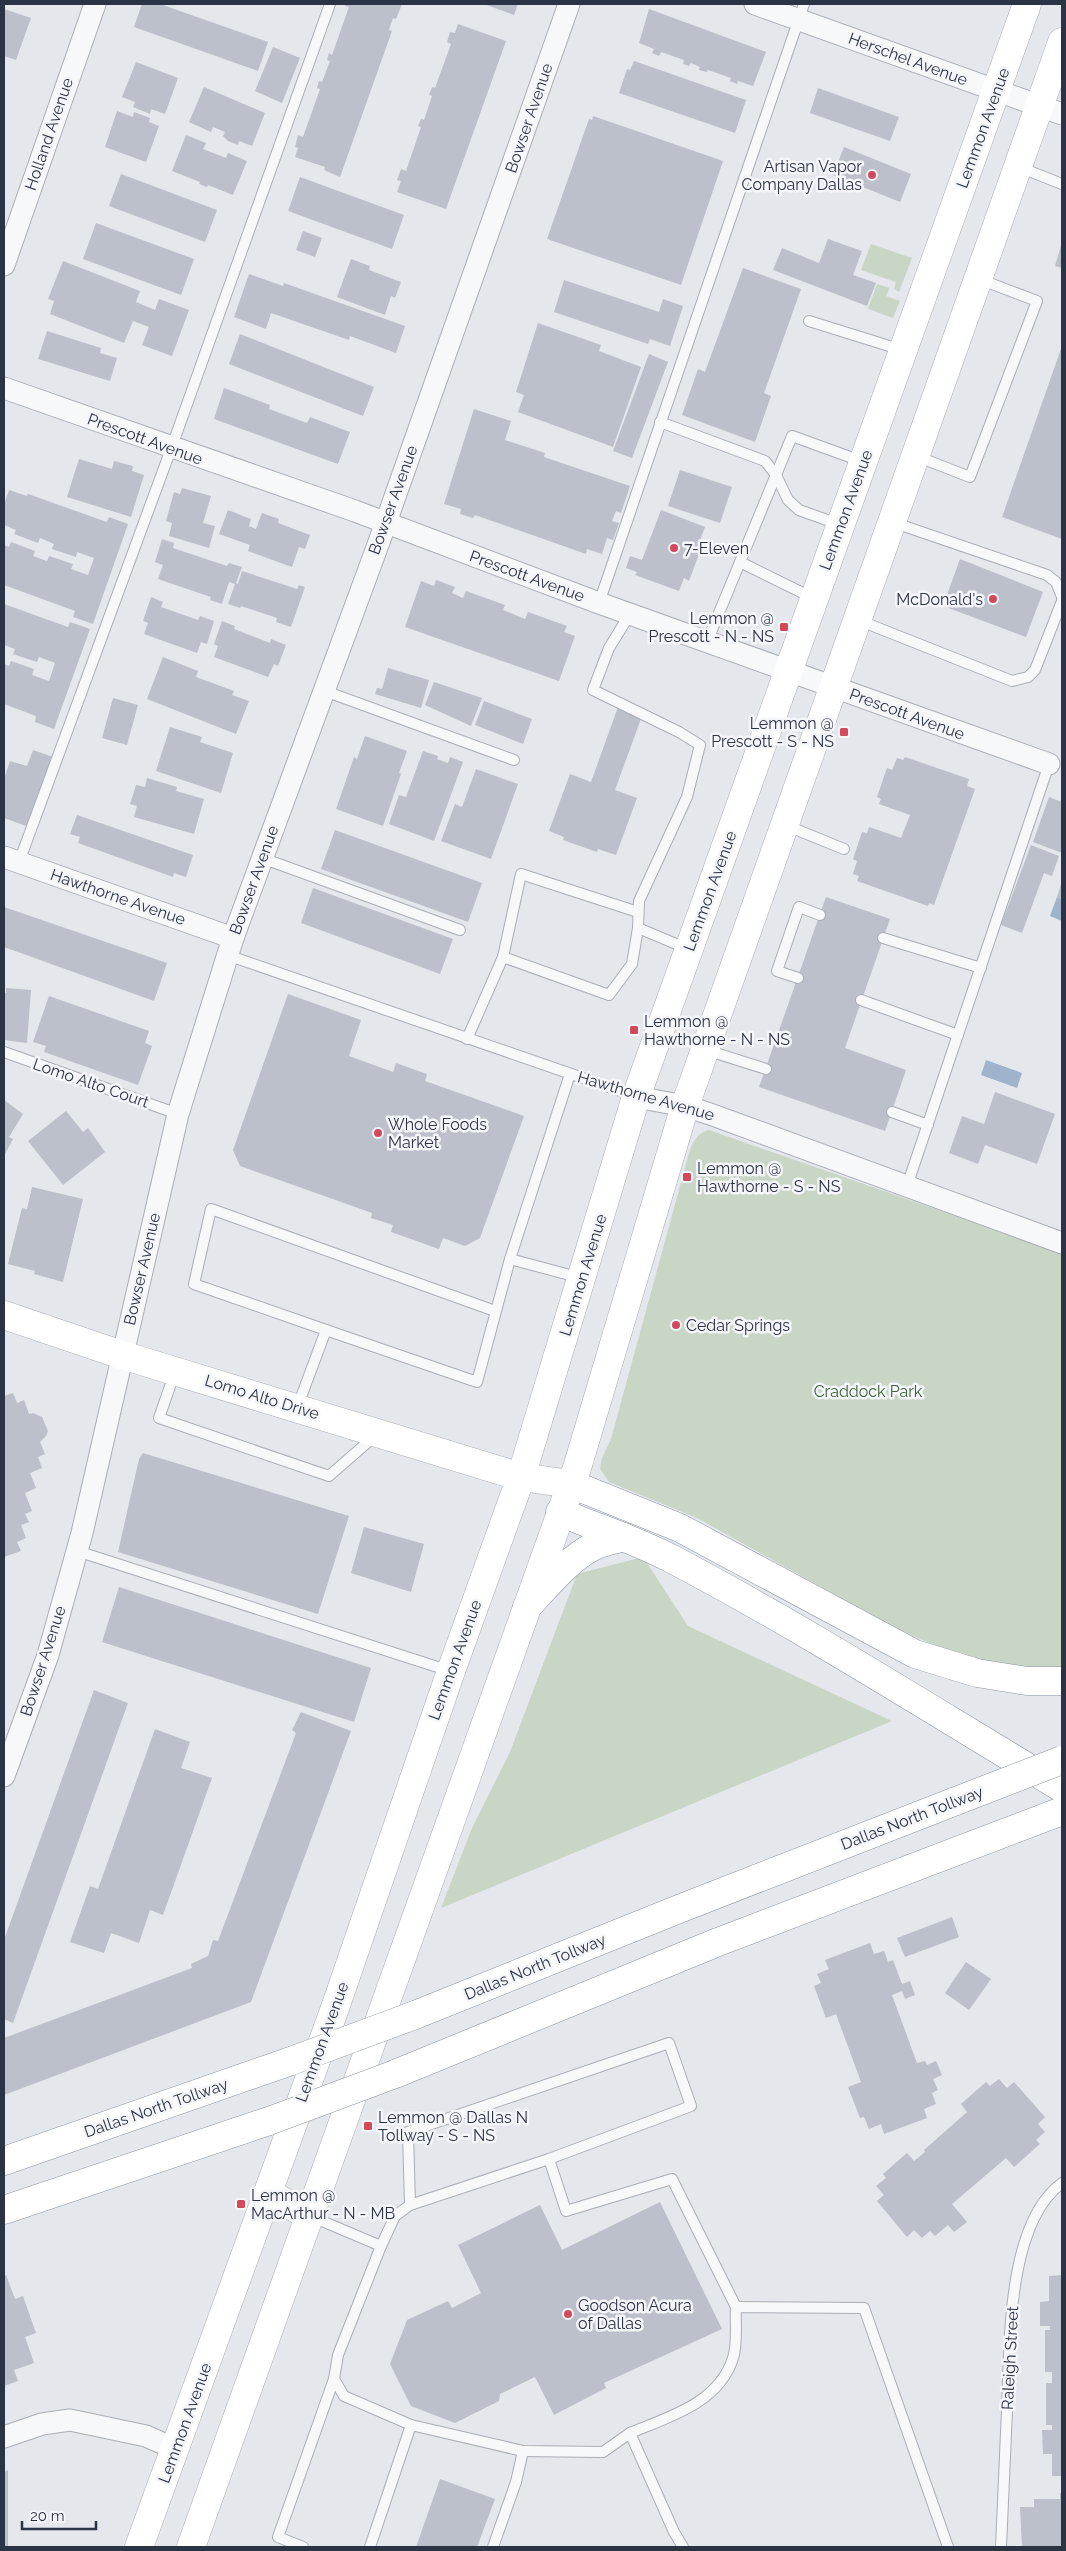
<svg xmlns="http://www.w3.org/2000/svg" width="1066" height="2551" viewBox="0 0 1066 2551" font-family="Raleway,sans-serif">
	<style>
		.green { fill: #c9d6c5 }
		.water { fill: #9fb4cc }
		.building { fill: #bbc0ca }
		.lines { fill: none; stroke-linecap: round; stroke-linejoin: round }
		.lane-casing { stroke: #a9aeb7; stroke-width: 12 }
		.street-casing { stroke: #a9aeb7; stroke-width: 23 }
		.secondary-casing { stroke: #a9aeb7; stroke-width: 29 }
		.highway-casing { stroke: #8b94a3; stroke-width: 29 }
		.lane { stroke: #f7f8fa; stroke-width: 10 }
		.street { stroke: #f7f8fa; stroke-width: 21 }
		.secondary { stroke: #fff; stroke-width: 28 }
		.highway { stroke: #fff; stroke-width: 28 }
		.highway-bridge-casing { stroke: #8b94a3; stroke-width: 29; stroke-linecap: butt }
		.highway-bridge { stroke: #fff; stroke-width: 28 }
		.poi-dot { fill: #d1495b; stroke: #f4f6f9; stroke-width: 2 }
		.labels { text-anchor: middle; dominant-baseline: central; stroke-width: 5; stroke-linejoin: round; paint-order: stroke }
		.street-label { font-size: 16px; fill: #2b3445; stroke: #f4f6f9 }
		.poi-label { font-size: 16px; fill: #2b3445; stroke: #f4f6f9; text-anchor: start }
		.park-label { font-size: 16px; fill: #3f6138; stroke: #f4f6f9 }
	</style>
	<rect width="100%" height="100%" fill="#e4e7ec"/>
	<g class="green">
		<path d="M871 244 912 258 899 292 894 289 896 282 861 270Z"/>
		<path d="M877 284 890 288 886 296 900 301 893 318 868 309Z"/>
		<path d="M709 1130 1062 1253V1669C1027 1667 989 1665 955 1653 934 1646 912 1635 891 1626L697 1518 609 1482 600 1469 602 1458 611 1439 686 1164C690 1150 693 1134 709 1130Z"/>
		<path d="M643 1557 688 1626 892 1721 441 1908 472 1828 510 1752 577 1574Z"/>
	</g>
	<g class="water">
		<path d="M1057 897 1062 899V921L1050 916Z"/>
		<path d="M986 1060 1022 1073 1017 1088 981 1075Z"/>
	</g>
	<g class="building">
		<path d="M142 4H160L268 42 258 71 134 27Z"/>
		<path d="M346 4H402L396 19 393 18 389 30 392 31 340 177 324 170 325 167 295 157 298 148 295 147 298 135 303 137 320 89 317 88 319 81 322 82 330 61 327 60 329 53 332 55 349 7 345 6Z"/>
		<path d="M484 4H518L514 15Z"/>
		<path d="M4 9 31 18 16 60 4 56Z"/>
		<path d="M649 9 766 52 753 86 738 81 737 84 730 81 731 78 708 70 707 72 699 70 700 67 691 63 689 66 683 64 684 60 661 52 659 56 652 53 654 49 639 43Z"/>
		<path d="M458 24 506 41 446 209 397 192 401 181 397 180 401 169 406 171 421 127 418 126 421 119 424 120 432 96 429 95 432 87 435 88 451 44 447 42 450 32 455 33Z"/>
		<path d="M273 47 300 58 282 103 255 91Z"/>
		<path d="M634 61 746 100 735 133 619 93 627 69 630 70Z"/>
		<path d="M136 62 178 78 165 114 151 109 150 114 133 107 135 102 122 97Z"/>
		<path d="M204 87 265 113 252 146 239 141 238 145 228 141 223 136 225 132 213 127 211 132 189 122Z"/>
		<path d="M818 88 899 117 890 141 810 113Z"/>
		<path d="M117 111 133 117 134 112 150 118 149 122 159 126 146 162 105 147Z"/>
		<path d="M593 116 723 161 681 285 547 239 589 119 592 120Z"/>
		<path d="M186 135 206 143 203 149 226 158 228 153 247 161 233 195 208 185 207 187 199 184 200 182 172 171Z"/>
		<path d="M844 147 911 174 900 202 833 175Z"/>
		<path d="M121 174 217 210 205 242 109 206Z"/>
		<path d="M300 177 404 215 392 249 288 211Z"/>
		<path d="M96 223 194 259 181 295 83 259Z"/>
		<path d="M303 231 322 238 315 257 296 250Z"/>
		<path d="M828 239 862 251 853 275 876 283 867 306 773 270 782 248 819 263Z"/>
		<path d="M1062 242V268L1055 266Z"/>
		<path d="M351 259 370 266 369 270 401 282 395 298 391 296 385 315 337 297Z"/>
		<path d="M63 261 140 291 136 302 155 310 159 299 189 310 172 356 142 345 149 327 133 321 124 343 50 314 54 301 48 299Z"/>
		<path d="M743 268 801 289 764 393 771 396 755 442 682 415 698 369 705 372Z"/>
		<path d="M249 274 283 286 284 283 405 326 396 353 350 336 349 340 271 313 266 329 234 317Z"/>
		<path d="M564 280 659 312 663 299 683 306 670 346 650 339 648 344 554 312Z"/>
		<path d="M538 323 601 345 599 351 641 367 613 447 518 412 524 395 516 392Z"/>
		<path d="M47 331 101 348 100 353 117 358 110 381 38 359Z"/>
		<path d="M240 334 374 387 363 416 229 364Z"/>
		<path d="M1062 346V539L1002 517Z"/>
		<path d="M649 354 668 362 632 458 613 451Z"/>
		<path d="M224 388 270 405 269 409 307 423 310 417 350 432 338 464 214 419Z"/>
		<path d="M474 409 511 421 505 440 545 453 544 457 630 486 621 513 616 511 612 521 619 523 613 540 607 538 602 554 587 549 586 554 475 515 473 518 460 514 461 509 444 504Z"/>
		<path d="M79 459 112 469 114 461 133 466 132 471 144 475 131 517 67 497Z"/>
		<path d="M680 470 732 487 720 523 668 506Z"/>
		<path d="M182 488 211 496 203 523 215 526 209 548 169 536 172 523 166 521 174 492 180 494Z"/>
		<path d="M9 490 27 496 28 494 107 522 109 517 128 524 93 624 73 617 75 611 4 585V545L9 547 11 542 35 551 33 556 47 561 49 556 73 564 71 569 88 575 94 558 77 552 76 557 52 549 54 544 40 538 38 543 14 534 16 530 4 525V505Z"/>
		<path d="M228 510 251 519 249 526 256 529 262 513 279 519 278 523 310 535 305 549 299 547 292 567 248 551 250 545 219 534Z"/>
		<path d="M661 510 705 527 700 540 704 541 689 581 684 578 679 591 635 575 637 572 626 568 630 556 642 560Z"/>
		<path d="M162 539 174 543 173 548 227 566 229 563 242 567 236 583 238 584 242 571 297 589 299 585 305 587 291 627 276 622 277 618 241 606 240 608 228 604 235 584 229 582 222 604 210 600 211 597 158 579 163 565 155 562Z"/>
		<path d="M960 559 1043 592 1026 637 943 606Z"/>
		<path d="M436 580 455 587 452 593 463 598 466 591 505 605 503 610 525 619 528 612 567 626 564 632 575 636 559 681 405 627 421 581 434 586Z"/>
		<path d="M151 597 163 602 161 607 198 620 200 616 214 621 207 644 201 642 197 653 144 634 148 623 143 621Z"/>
		<path d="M4 604 68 627 70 622 90 629 54 729 35 722 36 716 4 704V664L9 666 11 661 34 669 32 675 49 681 55 663 39 657 37 662 13 654 15 649 4 645Z"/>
		<path d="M222 621 235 626 234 629 270 643 271 639 286 645 278 666 274 664 268 677 214 657 218 646 214 644Z"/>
		<path d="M163 657 198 671 196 677 234 691 232 695 249 701 236 734 147 699Z"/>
		<path d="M388 668 429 680 421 708 375 694 377 688 382 689Z"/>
		<path d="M434 682 482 698 471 726 425 705Z"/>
		<path d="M113 698 138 705 127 745 102 738Z"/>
		<path d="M484 701 532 719 523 744 475 725Z"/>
		<path d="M618 707 642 716 615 790 637 798 616 855 598 849 597 852 563 840 564 837 549 831 570 774 591 782Z"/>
		<path d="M170 727 202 737 200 742 233 753 221 793 156 771Z"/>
		<path d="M365 736 407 751 399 773 401 774 383 826 336 809 354 757 357 759Z"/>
		<path d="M33 750 53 757 29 827 4 818V779L10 761 27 766Z"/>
		<path d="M423 751 438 756 437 759 448 763 450 757 463 762 434 841 389 824 399 795 406 797Z"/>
		<path d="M905 757 969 779 967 786 975 789 934 905 929 903 928 906 857 881 859 876 853 874 857 861 853 859 862 832 867 833 869 827 901 838 910 815 879 804 881 799 877 797 887 768 892 770 897 758 903 760Z"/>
		<path d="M476 769 518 784 491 859 441 841 455 804 462 807Z"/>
		<path d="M147 778 177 787 176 791 204 799 194 834 134 817 137 806 130 804 136 785 145 787Z"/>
		<path d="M1049 797 1062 802V853L1033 842Z"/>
		<path d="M77 815 193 855 186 877 174 873 173 877 78 843 80 837 70 834Z"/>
		<path d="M335 830 482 883 468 922 321 869Z"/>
		<path d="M1031 845 1059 856 1052 876 1044 873 1022 933 1001 925Z"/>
		<path d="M1062 881V899L1057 897Z"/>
		<path d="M313 888 453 939 440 974 301 923Z"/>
		<path d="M826 897 890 919 845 1048 906 1070 885 1131 759 1087Z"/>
		<path d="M4 907 167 963 154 1001 4 947Z"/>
		<path d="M6 988 31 990 27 1043 4 1040V993H6Z"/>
		<path d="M288 994 361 1020 349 1056 393 1072 396 1063 427 1074 425 1081 524 1116 480 1238 465 1246 443 1238 439 1249 391 1232 393 1225 371 1218 372 1213 240 1166 233 1150Z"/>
		<path d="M49 996 149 1031 145 1043 152 1046 138 1085 44 1052 46 1046 33 1042Z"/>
		<path d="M995 1092 1055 1114 1037 1164 985 1145 978 1164 949 1153 962 1116 984 1124Z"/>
		<path d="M4 1100 23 1114 9 1137 13 1139 4 1156Z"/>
		<path d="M66 1111 83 1132 88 1128 105 1152 63 1185 28 1141Z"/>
		<path d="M32 1187 83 1199 63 1282 34 1274 35 1271 8 1264 22 1208 27 1209Z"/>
		<path d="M13 1393 17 1403 24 1400 29 1414 33 1413 42 1417 48 1431 46 1436 40 1442 45 1454 38 1457 42 1468 30 1473 36 1488 25 1493 32 1511 25 1514 29 1522 21 1525 26 1538 17 1542 21 1551 4 1557V1396Z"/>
		<path d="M143 1453 349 1516 318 1614 118 1552 139 1459Z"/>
		<path d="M364 1527 424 1544 411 1592 351 1573Z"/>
		<path d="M119 1587 371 1668 354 1722 102 1642Z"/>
		<path d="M94 1690 128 1703 13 2023 4 2019V1940Z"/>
		<path d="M301 1712 351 1731 251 2002 4 2095V2038L192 1968 191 1964 208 1956 213 1940 218 1941 296 1733 292 1730Z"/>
		<path d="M155 1729 190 1742 181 1768 212 1778 163 1915 150 1910 139 1943 111 1933 104 1953 70 1942 90 1886 98 1889Z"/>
		<path d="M952 1917 959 1937 905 1957 897 1938Z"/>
		<path d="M870 1943 874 1954 884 1951 888 1962 893 1960 902 1984 910 1981 915 1995 905 1999 902 1991 892 1995 917 2063 925 2061 927 2065 936 2061 942 2075 933 2079 938 2090 932 2093 936 2104 924 2109 927 2118 884 2134 881 2124 869 2129 864 2117 860 2118 848 2087 861 2082 836 2014 826 2018 814 1986 821 1983 817 1974 829 1969 825 1960Z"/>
		<path d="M966 1962 991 1979 969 2010 945 1993Z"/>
		<path d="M999 2079 1007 2088 1014 2082 1045 2117 1038 2124 1045 2132 1036 2140 1040 2144 1014 2167 1006 2158 952 2204 967 2222 954 2232 948 2225 935 2236 930 2231 922 2238 914 2230 907 2237 877 2201 884 2195 876 2186 886 2178 883 2174 907 2153 914 2161 925 2152 924 2150 967 2112 961 2104 986 2082 990 2086Z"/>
		<path d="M660 2202 722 2329 604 2383 606 2388 554 2415 535 2377 500 2394 499 2401 455 2423 411 2406 390 2364 407 2320 448 2301 452 2308 481 2293 458 2245 540 2205 562 2250Z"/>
		<path d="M4 2275H6L15 2299 23 2296 36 2333 25 2337 34 2363 14 2370 18 2381 4 2386Z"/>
		<path d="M1062 2275V2476H1052V2454H1043L1042 2430H1052V2425H1046V2383H1052V2372H1045V2330H1050V2326H1040V2302L1049 2301V2276Z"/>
		<path d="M8 2470V2547H4V2472Z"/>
		<path d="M440 2479 495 2499 477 2547H416Z"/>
		<path d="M1060 2493H1062V2547H1022L1020 2507H1034V2499H1060Z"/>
	</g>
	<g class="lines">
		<defs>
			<g id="lane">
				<path d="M1019 167 1062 184"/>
				<path d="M809 321 902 350"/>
				<path d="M660 422 765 461 776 475 788 500 799 510 841 525"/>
				<path d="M916 456 970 477 1037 301 979 279"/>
				<path d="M892 522 1047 575 1056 582 1062 597"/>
				<path d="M740 562 813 598"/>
				<path d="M599 603 804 4"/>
				<path d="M858 620 1012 681 1028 677 1035 670 1062 601"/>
				<path d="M707 642 792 436 861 461"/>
				<path d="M322 690 514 760"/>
				<path d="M785 825 844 849"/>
				<path d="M262 858 460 930"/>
				<path d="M19 862 171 449 330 4"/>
				<path d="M638 928 688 949"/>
				<path d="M883 938 981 968"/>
				<path d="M227 955 635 1096"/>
				<path d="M503 957 521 874 638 912"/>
				<path d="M798 978 777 971 799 907 820 915"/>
				<path d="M861 1000 958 1035"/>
				<path d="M467 1039 503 957 609 995 632 964 638 928 639 901 687 797 700 745 679 732 593 690 609 648 630 614"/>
				<path d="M706 1050 766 1069"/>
				<path d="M4 1052 178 1114"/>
				<path d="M892 1112 928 1125"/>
				<path d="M907 1186 1049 764"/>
				<path d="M510 1259 570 1074"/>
				<path d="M326 1330 194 1284 211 1209 495 1311"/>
				<path d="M175 1372 159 1418 329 1476 376 1435"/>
				<path d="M297 1408 326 1330 477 1382 510 1259 581 1278"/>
				<path d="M77 1551 450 1671"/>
				<path d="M549 2159 566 2211 672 2179 736 2307"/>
				<path d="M310 2216 381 2246 338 2355 334 2379 344 2396 411 2425"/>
				<path d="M381 2246 395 2216 410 2205 549 2159 691 2106 669 2043 408 2132 410 2205"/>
				<path d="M303 2547 278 2537 334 2379"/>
				<path d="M370 2547 411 2425 523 2451 603 2452 630 2433"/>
				<path d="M493 2547 516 2482 523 2451"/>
				<path d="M683 2547 674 2532 630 2433C669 2417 719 2403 733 2358 738 2344 735 2323 736 2307L864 2308 948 2547"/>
				<path d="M1001 2547C1003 2501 1005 2456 1007 2410 1010 2346 1006 2224 1062 2183"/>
			</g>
			<g id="street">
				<path d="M755 4 1062 114"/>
				<path d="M4 265 95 4"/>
				<path d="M4 388 355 511 599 603 1049 764"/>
				<path d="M4 857 233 938"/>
				<path d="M636 1097 685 1106 710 1114 1062 1243"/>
				<path d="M4 1776 48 1655 82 1533 178 1114 233 938 379 542 569 4"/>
				<path d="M4 2437 42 2424 70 2420 146 2436 175 2449"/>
			</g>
			<g id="secondary">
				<path d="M4 1315 122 1355 521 1477 571 1484"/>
				<path d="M268 2193 310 2216"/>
				<path d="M139 2547 335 2008 451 1671 521 1477 636 1097 1027 4"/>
				<path d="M191 2547 577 1468 685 1106 1062 42"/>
			</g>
			<g id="highway">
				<path d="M571 1484 680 1528 915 1654 977 1673 1027 1681H1062"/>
				<path d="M560 1512C597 1528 636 1540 672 1559 805 1629 933 1711 1062 1788"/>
				<path d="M527 1607C547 1586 568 1559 594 1546 603 1542 614 1540 624 1537"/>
				<path d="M415 2015 684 1907 956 1801"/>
				<path d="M395 2074 718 1942 1062 1811"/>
				<path d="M4 2161 291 2061"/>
				<path d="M4 2210 269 2121"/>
			</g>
		</defs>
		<use href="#lane" class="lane-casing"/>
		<use href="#street" class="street-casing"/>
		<use href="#secondary" class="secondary-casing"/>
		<use href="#highway" class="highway-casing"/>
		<use href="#lane" class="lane"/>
		<use href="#street" class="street"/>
		<use href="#secondary" class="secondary"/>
		<use href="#highway" class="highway"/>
		<defs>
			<g id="highway-bridge">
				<path d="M956 1801 1062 1760"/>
				<path d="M291 2061 415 2015"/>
				<path d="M269 2121 395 2074"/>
			</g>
		</defs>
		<use href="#highway-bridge" class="highway-bridge-casing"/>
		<use href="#highway-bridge" class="highway-bridge"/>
	</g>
	<g class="poi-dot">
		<circle cx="872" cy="175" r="5"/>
		<circle cx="674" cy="548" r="5"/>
		<circle cx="993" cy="599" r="5"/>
		<rect x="779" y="622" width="10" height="10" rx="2.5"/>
		<rect x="839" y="727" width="10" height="10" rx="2.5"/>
		<rect x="629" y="1025" width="10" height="10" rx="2.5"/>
		<circle cx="378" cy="1133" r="5"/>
		<rect x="682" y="1172" width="10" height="10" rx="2.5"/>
		<circle cx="676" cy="1325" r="5"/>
		<rect x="363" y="2121" width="10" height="10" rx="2.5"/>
		<rect x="236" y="2199" width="10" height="10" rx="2.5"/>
		<circle cx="568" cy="2314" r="5"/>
	</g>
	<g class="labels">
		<g class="street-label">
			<text transform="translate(908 59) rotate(20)">Herschel Avenue</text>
			<text transform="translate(529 118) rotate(-71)">Bowser Avenue</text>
			<text transform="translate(983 128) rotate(-70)">Lemmon Avenue</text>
			<text transform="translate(49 134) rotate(-71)">Holland Avenue</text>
			<text transform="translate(145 439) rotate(20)">Prescott Avenue</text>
			<text transform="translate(393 500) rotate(-70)">Bowser Avenue</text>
			<text transform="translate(846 510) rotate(-70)">Lemmon Avenue</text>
			<text transform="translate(527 576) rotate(20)">Prescott Avenue</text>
			<text transform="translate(907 714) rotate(20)">Prescott Avenue</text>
			<text transform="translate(254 880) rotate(-70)">Bowser Avenue</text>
			<text transform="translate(710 891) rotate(-70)">Lemmon Avenue</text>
			<text transform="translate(118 897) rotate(19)">Hawthorne Avenue</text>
			<text transform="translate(91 1083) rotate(19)">Lomo Alto Court</text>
			<text transform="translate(646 1096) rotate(16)">Hawthorne Avenue</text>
			<text transform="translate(142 1269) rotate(-77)">Bowser Avenue</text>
			<text transform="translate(583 1275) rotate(-73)">Lemmon Avenue</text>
			<text transform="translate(262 1397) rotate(17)">Lomo Alto Drive</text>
			<text transform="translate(455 1660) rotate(-70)">Lemmon Avenue</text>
			<text transform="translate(43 1661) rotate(-72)">Bowser Avenue</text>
			<text transform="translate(912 1818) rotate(-21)">Dallas North Tollway</text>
			<text transform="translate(535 1967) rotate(-22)">Dallas North Tollway</text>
			<text transform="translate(322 2042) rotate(-70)">Lemmon Avenue</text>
			<text transform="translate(156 2108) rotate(-19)">Dallas North Tollway</text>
			<text transform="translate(1010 2358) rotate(-87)">Raleigh Street</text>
			<text transform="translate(185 2423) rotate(-70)">Lemmon Avenue</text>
		</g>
		<g class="poi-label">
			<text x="862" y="166" text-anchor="end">Artisan Vapor<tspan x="862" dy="18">Company Dallas</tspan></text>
			<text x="684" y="548">7-Eleven</text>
			<text x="983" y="599" text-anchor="end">McDonald's</text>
			<text x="774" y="618" text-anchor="end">Lemmon @<tspan x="774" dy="18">Prescott - N - NS</tspan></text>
			<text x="834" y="723" text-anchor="end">Lemmon @<tspan x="834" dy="18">Prescott - S - NS</tspan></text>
			<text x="644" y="1021">Lemmon @<tspan x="644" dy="18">Hawthorne - N - NS</tspan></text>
			<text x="388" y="1124">Whole Foods<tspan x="388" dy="18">Market</tspan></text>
			<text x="697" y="1168">Lemmon @<tspan x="697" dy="18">Hawthorne - S - NS</tspan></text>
			<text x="686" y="1325">Cedar Springs</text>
			<text x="378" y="2117">Lemmon @ Dallas N<tspan x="378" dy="18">Tollway - S - NS</tspan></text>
			<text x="251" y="2195">Lemmon @<tspan x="251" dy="18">MacArthur - N - MB</tspan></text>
			<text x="578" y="2305">Goodson Acura<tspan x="578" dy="18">of Dallas</tspan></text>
		</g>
		<g class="park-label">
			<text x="868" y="1391">Craddock Park</text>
		</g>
	</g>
	<rect width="1066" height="2551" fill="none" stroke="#2b3445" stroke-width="10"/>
	<path d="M22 2521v8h74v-8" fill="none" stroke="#2b3445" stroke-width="2.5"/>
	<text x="30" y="2521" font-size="15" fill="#2b3445" stroke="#f4f6f9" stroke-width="4" paint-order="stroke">20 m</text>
</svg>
